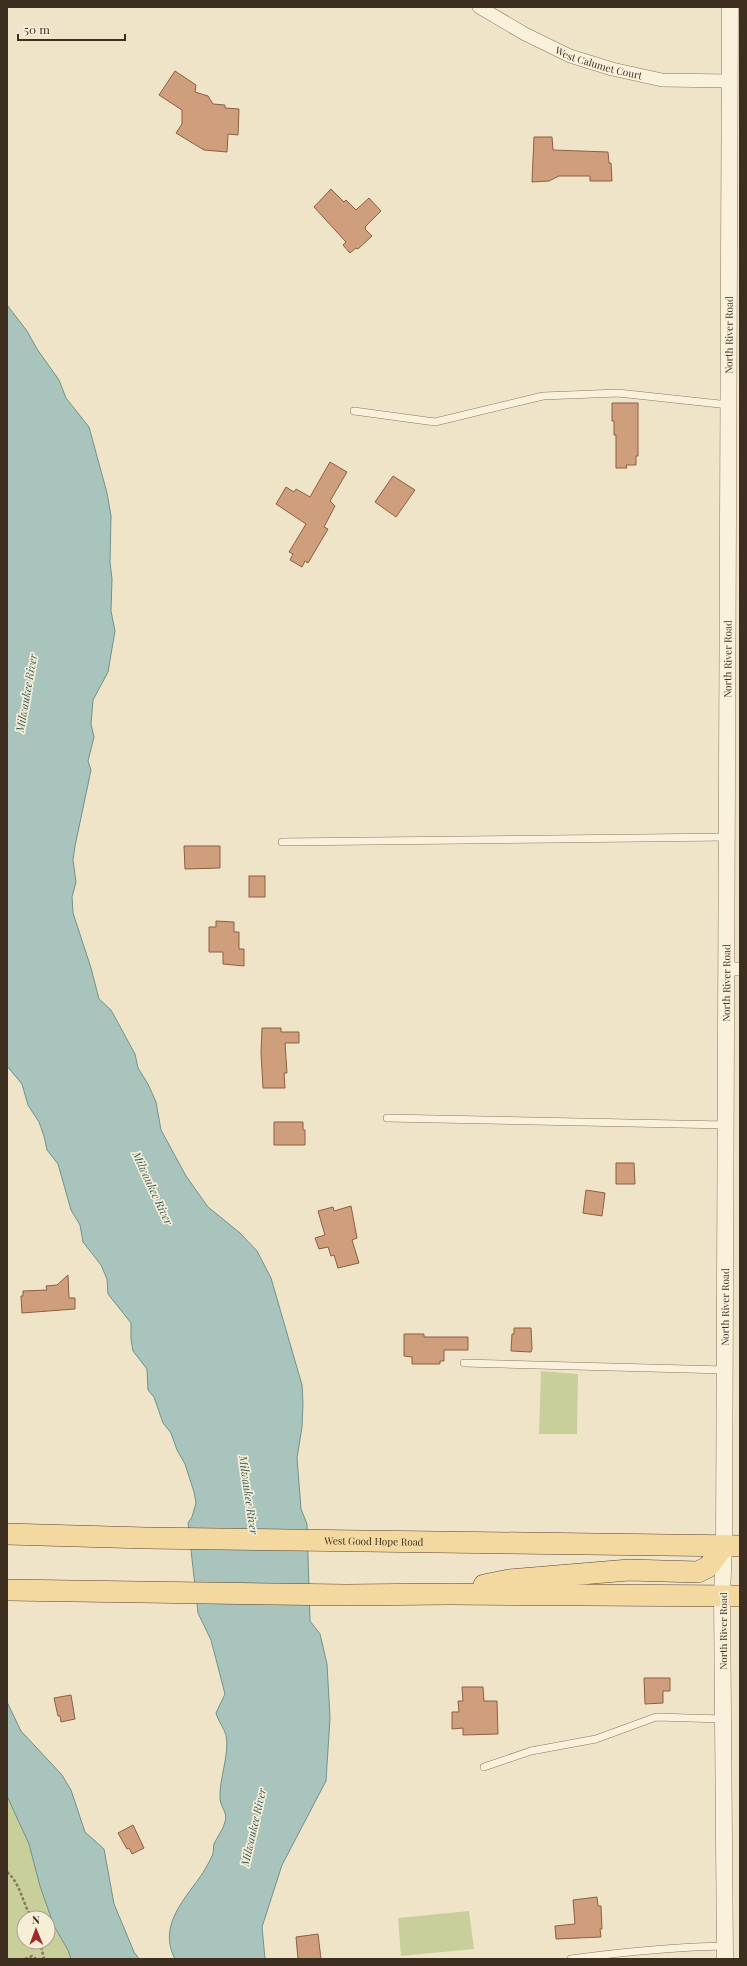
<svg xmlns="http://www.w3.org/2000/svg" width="747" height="1966" viewBox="0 0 747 1966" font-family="'Playfair Display',serif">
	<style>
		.green { fill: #c9cf9b; fill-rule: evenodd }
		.water { fill: #a9c4bc; stroke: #6f938a }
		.building { fill: #cf9f7d; stroke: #8d5f41 }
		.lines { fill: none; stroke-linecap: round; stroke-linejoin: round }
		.service-casing { stroke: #8d765c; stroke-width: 8 }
		.minor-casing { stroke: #8d765c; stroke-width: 14 }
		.tertiary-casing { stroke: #8d765c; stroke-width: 17 }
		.primary-casing { stroke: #5b4430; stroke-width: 22 }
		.path { stroke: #8d765c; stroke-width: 2.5; stroke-dasharray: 3 2; stroke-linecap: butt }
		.service { stroke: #faf1dc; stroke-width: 7 }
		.minor { stroke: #faf1dc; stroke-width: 13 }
		.tertiary { stroke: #faf1dc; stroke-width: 16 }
		.primary { stroke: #f3d9a0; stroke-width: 21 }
		.labels { text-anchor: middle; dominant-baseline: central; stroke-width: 3.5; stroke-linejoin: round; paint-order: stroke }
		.street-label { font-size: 10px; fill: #3d2e20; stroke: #f7eed8 }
		.water-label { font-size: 11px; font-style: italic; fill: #2f5d5a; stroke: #f7eed8 }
	</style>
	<rect width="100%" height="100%" fill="#f0e4c8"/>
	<g class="green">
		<path d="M541 1371 578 1374 577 1434H539Z"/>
		<path d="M7 1735 123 1959H7ZM24 1918H48V1942H24Z"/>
		<path d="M469 1911 474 1949 401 1956 398 1918Z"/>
	</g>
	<g class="water">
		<path d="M7 305 27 331 37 349 59 380 66 398 89 427 107 493 111 516 110 562 112 579 111 611 115 631 108 672 93 700 91 724 94 737 88 761 91 770 75 846 73 860 76 882 72 897 73 913 91 968 99 999 111 1010 135 1054 138 1068 148 1084 156 1102 161 1130 186 1176 208 1207 240 1233 257 1251 271 1278 302 1385 303 1403 302 1427 297 1458 301 1509 307 1524 310 1621 320 1634 327 1664 330 1718 326 1781 282 1865 262 1927 265 1959H175C158 1927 183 1901 200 1877 204 1871 209 1863 212 1856 214 1852 213 1848 214 1844 217 1837 223 1830 225 1822 228 1813 221 1808 220 1799 219 1779 230 1753 226 1735 224 1728 218 1721 216 1713L225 1694 211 1640 198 1613 188 1523 192 1517 196 1503 194 1492 185 1464 177 1450 171 1433 163 1423 154 1397 148 1390 147 1369 133 1351 131 1339V1323L108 1294 107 1279 101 1265 83 1242 80 1225 71 1210 58 1164 47 1150 44 1136 39 1122 28 1105 22 1084 7 1066Z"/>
		<path d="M7 1702 21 1731 62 1775 71 1790 85 1832 104 1849 114 1904 134 1952 139 1959H71L68 1950 54 1926 40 1886 29 1844 7 1796Z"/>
	</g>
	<g class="building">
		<path d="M175 71 196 85 195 92 208 96 213 104 225 105V108L239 109 238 135 228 134 227 152 204 150 176 133 182 124V110L159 95Z"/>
		<path d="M534 137H552L553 150 608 152 609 163H611L612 181H590V176H559L549 181 532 182Z"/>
		<path d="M331 189 344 202 346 200 356 210 369 198 381 211 366 226 365 229 372 236 358 249 356 248 350 253 343 245 346 242 314 207Z"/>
		<path d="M612 403H638V456H636V465H626L627 468H616V435H614V421H612Z"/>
		<path d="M330 462 347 472 330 501 335 506 324 527 328 529 308 563 305 561 302 567 290 560 293 554 289 552 306 524 276 504 286 487 294 492 296 489 310 497Z"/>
		<path d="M393 476 415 490 396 517 375 502Z"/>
		<path d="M184 846H220V868L185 869Z"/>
		<rect x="249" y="876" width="16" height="21"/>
		<path d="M216 921 234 922V932H239V949H244V966L223 964V952H209V927H216Z"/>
		<path d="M262 1028H281V1032H299V1043H285L287 1073H284L285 1088H263L261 1053Z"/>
		<path d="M274 1122H303V1130H305V1145H274Z"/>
		<path d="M616 1163H634L635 1184H616Z"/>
		<path d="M586 1190 605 1193 602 1216 583 1213Z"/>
		<path d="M351 1206 357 1238 352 1240 359 1263 338 1268 334 1255 331 1256 328 1247 319 1249 315 1238 325 1235 318 1211 333 1207 334 1211Z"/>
		<path d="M68 1275 69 1298H75V1309L22 1313 21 1296H23V1291L47 1290 46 1286 57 1285Z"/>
		<path d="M514 1328H531L532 1349 531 1352 511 1351 512 1334H514Z"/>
		<path d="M404 1334H424V1337H468V1350H444V1361H440V1364H412V1357L404 1356Z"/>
		<path d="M644 1678H670V1691H663V1703L645 1704Z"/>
		<path d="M462 1687H483L484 1701H497L498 1734 463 1735V1728L452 1729V1712H459L458 1701H463Z"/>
		<path d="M71 1695 75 1719 61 1722 60 1716H58L54 1698Z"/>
		<path d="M133 1825 144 1848 132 1854 129 1848 127 1849 118 1833Z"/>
		<path d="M597 1897 598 1906H601L602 1929H600L601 1937 556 1939 555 1926 575 1924 573 1900Z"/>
		<path d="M318 1934 321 1959H298L296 1937Z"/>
	</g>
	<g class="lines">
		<defs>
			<g id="service">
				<path d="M354 411 435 422 543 396 618 393 729 405"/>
				<path d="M282 842 727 837"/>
				<path d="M387 1118 726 1125"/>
				<path d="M464 1363 725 1370"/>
				<path d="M484 1767 531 1751 596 1739 656 1717 723 1719"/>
				<path d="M571 1959C622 1952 673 1947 725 1946"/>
			</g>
			<g id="minor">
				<path id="s1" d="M479 7 525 34 570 56 612 69 662 80 730 81"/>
				<path d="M727 969H740"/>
			</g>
			<g id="tertiary">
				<path id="s2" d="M725 1959 722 1596 724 1546 730 7"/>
			</g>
			<g id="primary">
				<path id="s3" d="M7 1534 146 1538 740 1546"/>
				<path d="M484 1585 509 1580 629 1570 698 1572 708 1567 724 1546"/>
				<path d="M7 1590 346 1595 449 1594 740 1596"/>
			</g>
		</defs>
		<use href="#service" class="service-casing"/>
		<use href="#minor" class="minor-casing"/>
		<use href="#tertiary" class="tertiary-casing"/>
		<use href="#primary" class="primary-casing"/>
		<g class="path">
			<path d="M7 1872C21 1884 22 1903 32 1918"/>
			<path d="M40 1942 44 1959"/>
			<path d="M25 1959 32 1956 36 1959"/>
		</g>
		<use href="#service" class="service"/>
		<use href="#minor" class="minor"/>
		<use href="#tertiary" class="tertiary"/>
		<use href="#primary" class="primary"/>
	</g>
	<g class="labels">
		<g class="street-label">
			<text stroke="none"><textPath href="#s1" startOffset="133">West Calumet Court</textPath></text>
			<text stroke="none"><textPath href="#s2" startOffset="1624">North River Road</textPath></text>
			<text stroke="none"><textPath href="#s2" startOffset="1300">North River Road</textPath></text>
			<text stroke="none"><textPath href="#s2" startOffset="976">North River Road</textPath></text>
			<text stroke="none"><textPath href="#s2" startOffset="652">North River Road</textPath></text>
			<text stroke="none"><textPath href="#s3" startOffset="367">West Good Hope Road</textPath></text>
			<text transform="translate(723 1631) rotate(-90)">North River Road</text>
		</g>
		<g class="water-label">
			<text transform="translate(26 693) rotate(-80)">Milwaukee River</text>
			<text transform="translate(153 1188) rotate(65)">Milwaukee River</text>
			<text transform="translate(249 1495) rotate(82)">Milwaukee River</text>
			<text transform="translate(253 1827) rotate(-77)">Milwaukee River</text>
		</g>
	</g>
	<rect width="747" height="1966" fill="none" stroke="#3d2e20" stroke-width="16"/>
	<g transform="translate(36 1930) rotate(359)"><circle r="19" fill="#f7eed8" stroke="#ada18e"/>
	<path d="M0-3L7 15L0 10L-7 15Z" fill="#9e2a2b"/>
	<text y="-6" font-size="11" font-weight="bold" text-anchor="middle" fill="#3d2e20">N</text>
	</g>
	<path d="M18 34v6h107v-6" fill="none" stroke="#3d2e20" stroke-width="2"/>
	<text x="24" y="34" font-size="12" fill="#3d2e20" stroke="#f7eed8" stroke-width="3" paint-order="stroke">50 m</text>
</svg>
